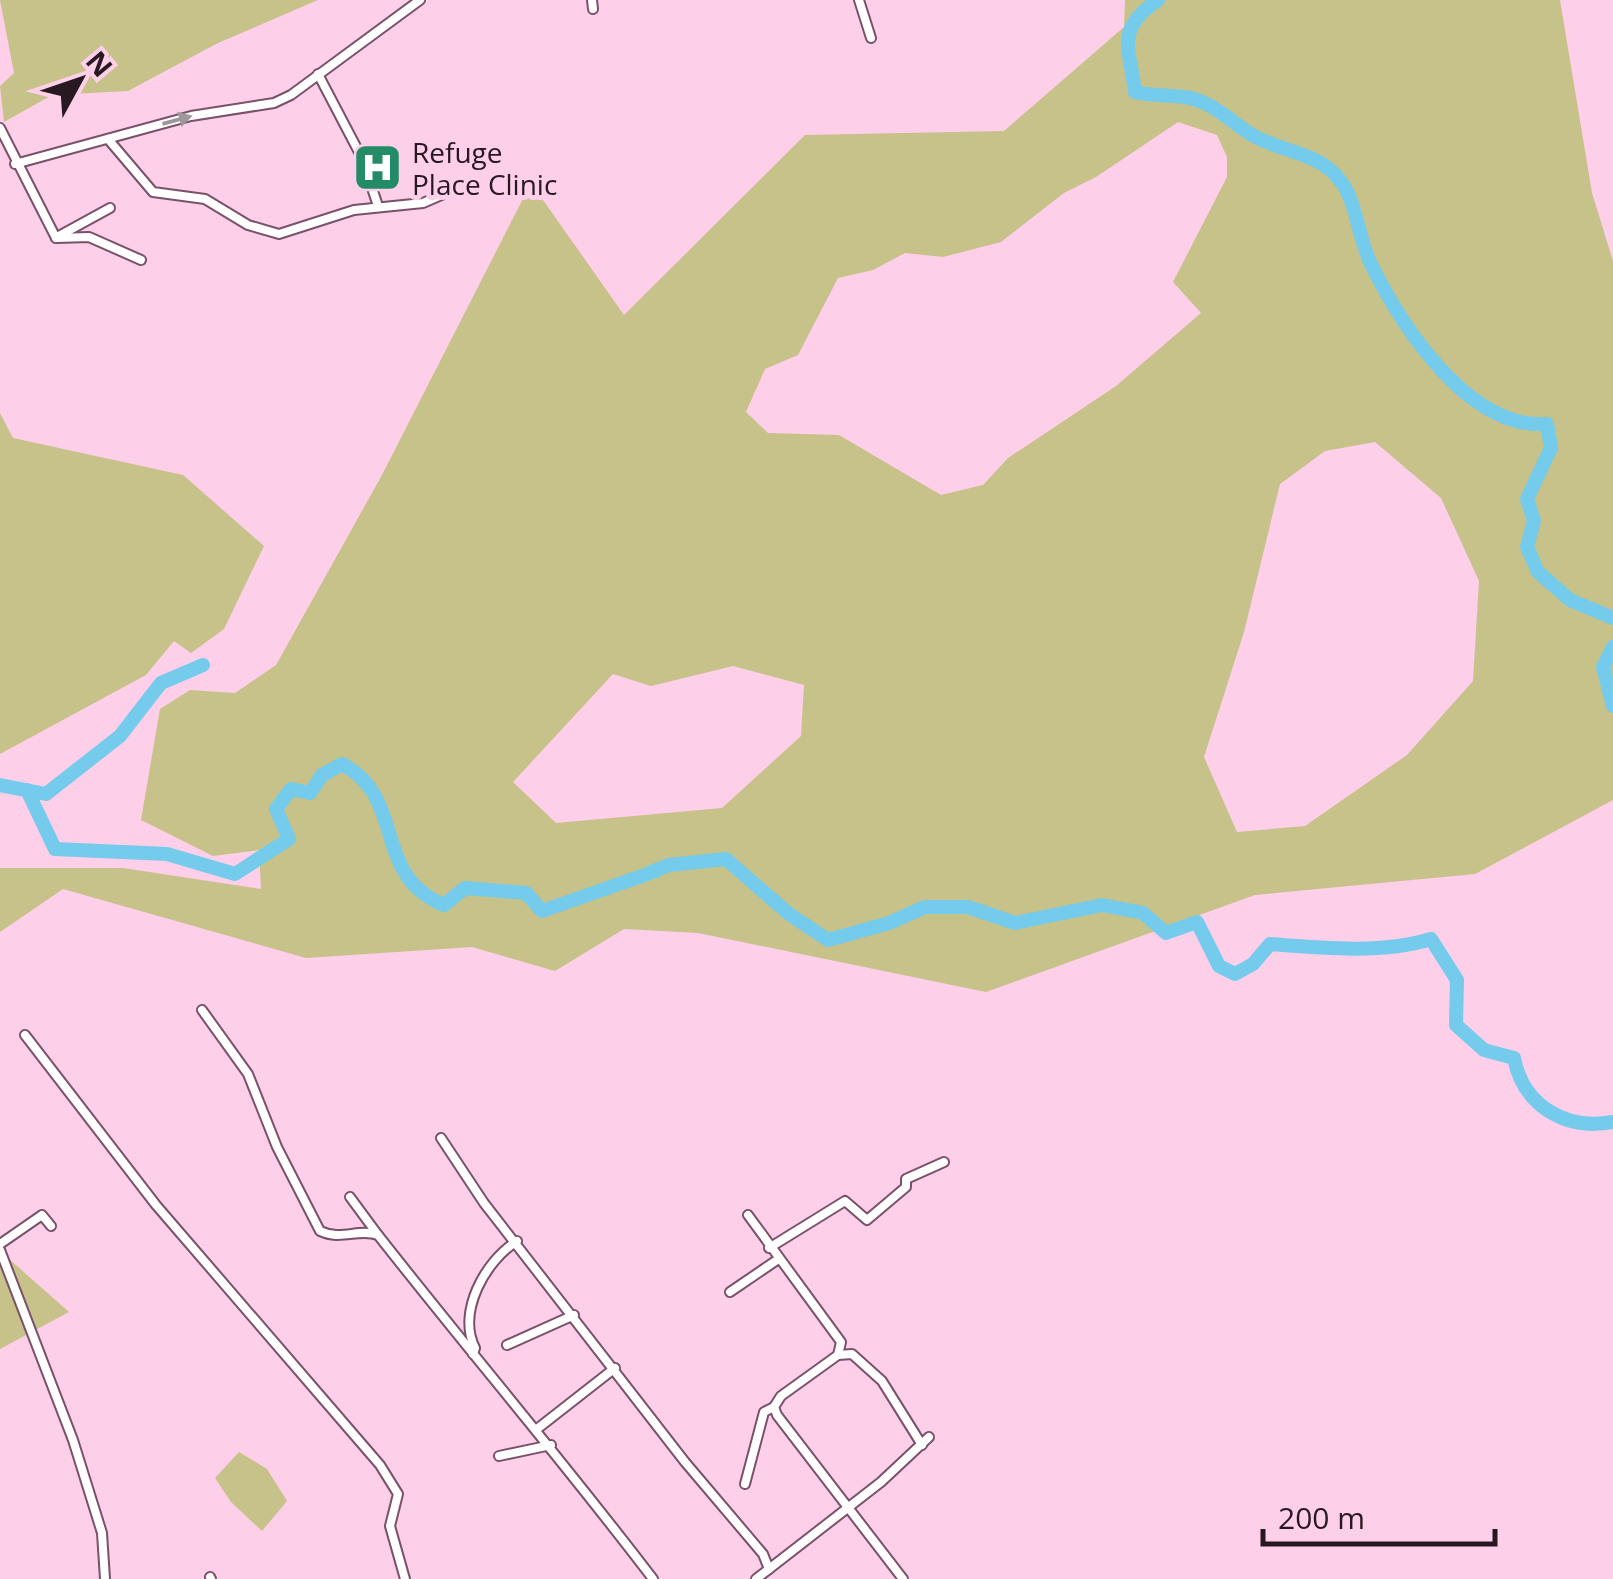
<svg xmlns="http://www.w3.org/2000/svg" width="1613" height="1579" viewBox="0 0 1613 1579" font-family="'Open Sans',sans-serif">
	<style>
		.green { fill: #c6c289; fill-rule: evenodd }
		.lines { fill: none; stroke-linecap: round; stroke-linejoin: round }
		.river { stroke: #74cbec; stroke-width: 14 }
		.street-casing { stroke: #795168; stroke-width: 12 }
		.street { stroke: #fff; stroke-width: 8 }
		.oneway { fill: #9e979b }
		.labels { text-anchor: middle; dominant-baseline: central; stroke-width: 10; stroke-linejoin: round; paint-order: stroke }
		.poi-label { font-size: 28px; fill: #281821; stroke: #fecfe9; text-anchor: start }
	</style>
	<rect width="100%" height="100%" fill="#fecfe9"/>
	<g class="green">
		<path d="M0 0H318L216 44 128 91 52 95 4 122 0 86 14 73Z"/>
		<path d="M1125 0H1560L1592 193 1613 261V800L1475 874 1255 895 986 992 698 933 624 929 555 971 472 947 306 958 63 889 0 932V868H123L261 889 259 850 213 856 141 820 160 709 190 690 235 693 276 665 382 475 531 183 624 315 805 135 1004 131 1124 27ZM1178 122 1217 135 1227 157V177L1173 282 1201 313 1116 386 1008 458 983 485 941 495 839 435 768 433 746 412 765 369 798 355 838 278 873 270 905 253 943 257 1001 242 1064 193 1096 177ZM1375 442 1441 498 1479 581 1473 681 1407 755 1305 826 1237 832 1204 757 1244 632 1280 484 1325 451ZM733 666 804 685 801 736 722 808 556 823 513 782 613 674 651 686Z"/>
		<path d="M0 413 13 438 183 475 264 546 224 629 191 653 174 641 146 675 0 754Z"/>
		<path d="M0 1251 69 1312 0 1349Z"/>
		<path d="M239 1452 267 1469 287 1501 262 1531 231 1502 215 1478Z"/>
	</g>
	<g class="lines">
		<g class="river">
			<path d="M1158 0C1114 30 1130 48 1135 92 1153 97 1179 94 1194 99 1217 106 1233 123 1252 135 1281 152 1318 152 1339 179 1357 200 1358 239 1371 264 1402 327 1469 430 1547 424L1551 448 1527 499 1534 521 1527 547 1538 572 1570 600 1613 618"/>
			<path d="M1613 647 1603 667 1613 706"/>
			<path d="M0 785 46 794 120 736 161 683 203 665"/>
			<path d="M27 790 55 849 167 854 235 874 289 839 276 809 291 789 310 793 322 775 342 764C407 798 371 875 444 905L465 888 526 893 542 911 656 871"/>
			<path d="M651 872 669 865 726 859 789 914 828 940 889 923 925 907H968L1015 923 1102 905 1143 913 1166 933 1197 922 1219 966 1235 974 1253 964 1270 944C1320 948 1383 954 1431 939L1457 980 1456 1025 1484 1050 1514 1058C1523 1105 1565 1131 1613 1122"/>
		</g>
		<defs>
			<g id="street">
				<path d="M592 0 593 9"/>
				<path d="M859 0 871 38"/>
				<path d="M318 74 362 158 378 206"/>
				<path d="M0 128 56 238"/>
				<path d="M108 139 153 192 205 199 248 225 279 234 354 210 423 203 446 193"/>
				<path d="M15 164 191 116 274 103 291 95 420 0"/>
				<path d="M57 237 110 208"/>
				<path d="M56 238 89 237 141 260"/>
				<path d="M202 1010 248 1074 277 1147 320 1231C341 1241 359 1228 378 1235 469 1351 564 1462 653 1579"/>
				<path d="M25 1035 156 1205 380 1465 398 1494 390 1526 405 1579"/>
				<path d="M441 1138 484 1203 685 1462 763 1554 769 1569 756 1579"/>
				<path d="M350 1197 378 1235"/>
				<path d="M748 1215 841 1342 838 1355 781 1396 774 1407 777 1415 903 1579"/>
				<path d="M0 1244 42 1215 51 1226"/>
				<path d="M769 1248 845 1201 867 1220 906 1187V1179L944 1162"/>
				<path d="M0 1250 73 1440 102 1533 105 1579"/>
				<path d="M730 1292 777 1260"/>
				<path d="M507 1345 574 1315"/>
				<path d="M473 1354 475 1348C457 1312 485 1261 517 1241"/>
				<path d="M838 1355 852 1354 882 1381 922 1445"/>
				<path d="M537 1429 615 1368"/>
				<path d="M499 1456 551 1445"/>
				<path d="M745 1484 764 1412 774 1407"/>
				<path d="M769 1569 881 1482 929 1437"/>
				<path d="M210 1577 211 1579"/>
			</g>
		</defs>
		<use href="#street" class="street-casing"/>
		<use href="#street" class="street"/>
	</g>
	<defs><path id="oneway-solid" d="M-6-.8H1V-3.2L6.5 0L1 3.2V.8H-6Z" transform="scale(2.5)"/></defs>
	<use class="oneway" href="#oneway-solid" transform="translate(177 120) rotate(-15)"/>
	<defs>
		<symbol id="hospital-square" viewBox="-11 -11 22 22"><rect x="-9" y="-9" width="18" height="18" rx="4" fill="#248b67" stroke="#fecfe9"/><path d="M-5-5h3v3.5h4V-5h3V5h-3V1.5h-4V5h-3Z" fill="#fff"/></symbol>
	</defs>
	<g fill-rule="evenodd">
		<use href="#hospital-square" x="350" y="140" width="55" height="55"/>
	</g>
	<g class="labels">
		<g class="poi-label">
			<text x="412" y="152">Refuge<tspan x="412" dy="32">Place Clinic</tspan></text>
		</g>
	</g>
	<g transform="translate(80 80) rotate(50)" stroke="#fecfe9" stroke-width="8" paint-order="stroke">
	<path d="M0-8L18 38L0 25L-18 38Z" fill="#281821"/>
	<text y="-15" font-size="28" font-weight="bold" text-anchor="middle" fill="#281821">N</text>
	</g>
	<path d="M1263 1529v15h232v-15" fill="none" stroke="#281821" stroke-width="5"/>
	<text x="1278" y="1529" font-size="30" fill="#281821" stroke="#fecfe9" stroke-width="8" paint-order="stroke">200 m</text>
</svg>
